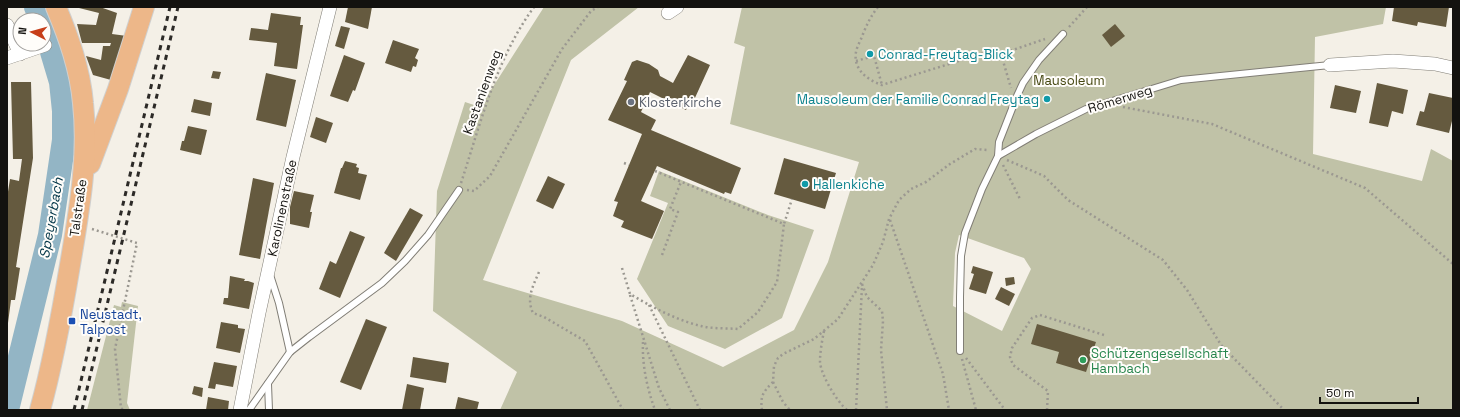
<svg xmlns="http://www.w3.org/2000/svg" width="1460" height="417" viewBox="0 0 1460 417" font-family="'Space Grotesk',sans-serif">
	<style>
		.green { fill: #c0c2a7; fill-rule: evenodd }
		.lines { fill: none; stroke-linecap: round; stroke-linejoin: round }
		.river { stroke: #93b5c5; stroke-width: 24 }
		.building { fill: #655a3f }
		.service-casing { stroke: #817e76; stroke-width: 8 }
		.minor-casing { stroke: #817e76; stroke-width: 14 }
		.primary-casing { stroke: #d0d0cf; stroke-width: 22 }
		.path { stroke: #9b9891; stroke-width: 2.5; stroke-dasharray: 2 3; stroke-linecap: butt }
		.service { stroke: #fff; stroke-width: 6 }
		.minor { stroke: #fff; stroke-width: 13 }
		.primary { stroke: #edb789; stroke-width: 20 }
		.rail { stroke: #2c2a27; stroke-width: 3; stroke-dasharray: 5 5; stroke-linecap: butt }
		.culture-dot { fill: #0f9aa8; stroke: #fffdfa; stroke-width: 1.5 }
		.worship-dot { fill: #6b7280; stroke: #fffdfa; stroke-width: 1.5 }
		.transit-dot { fill: #1a4fb4; stroke: #fffdfa; stroke-width: 1.5 }
		.leisure-dot { fill: #2e9e5b; stroke: #fffdfa; stroke-width: 1.5 }
		.labels { text-anchor: middle; dominant-baseline: central; stroke-width: 4; stroke-linejoin: round; paint-order: stroke }
		.culture-label { font-size: 13px; fill: #0d838f; stroke: #fffdfa; text-anchor: start }
		.park-label { font-size: 13px; fill: #454711; stroke: #fffdfa }
		.street-label { font-size: 13px; fill: #13120f; stroke: #fffdfa }
		.worship-label { font-size: 13px; fill: #5b616d; stroke: #fffdfa; text-anchor: start }
		.transit-label { font-size: 13px; fill: #164399; stroke: #fffdfa; text-anchor: start }
		.leisure-label { font-size: 13px; fill: #27864d; stroke: #fffdfa; text-anchor: start }
		.water-label { font-size: 14px; font-style: italic; fill: #033648; stroke: #fffdfa }
	</style>
	<rect width="100%" height="100%" fill="#f4f0e7"/>
	<g class="green">
		<path d="M544 7H639L571 60 483 280 622 321 723 367 794 330 828 262 859 162 730 124 745 47 734 43 742 7H1386L1383 24 1315 37 1313 154 1422 181 1431 149 1453 161V410H500L517 372 433 311 437 191 465 102 480 107ZM959 235 1024 258 1031 269 1002 331 953 306 955 253Z"/>
		<path d="M659 171 768 215 814 230 782 318 725 349 668 326 637 279 668 203 650 196Z"/>
		<path d="M122 302 138 306 127 403 130 410H87L114 305 121 307Z"/>
	</g>
	<g class="lines">
		<g class="river">
			<path d="M36 7 42 20"/>
			<path d="M7 410 50 235 64 140V111L61 82 44 25"/>
		</g>
	</g>
	<g class="building">
		<path d="M75 7H100L117 13 112 34 127 36 111 80 93 75 86 56 101 60 103 46H110L111 43H82L77 24 96 25 99 13Z"/>
		<path d="M348 7H372L368 29 345 22Z"/>
		<path d="M1394 7H1449L1446 27 1418 22 1417 26 1392 21Z"/>
		<path d="M271 13 301 17 300 25H303L297 69 274 66 277 43 249 40 251 28 268 30Z"/>
		<path d="M1115 24 1125 36 1111 47 1102 35Z"/>
		<path d="M341 26 350 28 344 49 335 46Z"/>
		<path d="M393 40 419 49 415 58 418 60 416 67 413 66 411 72 385 63Z"/>
		<path d="M344 55 365 63 355 91 353 90 348 102 330 96Z"/>
		<path d="M688 55 710 65 694 100 691 99 686 110 650 92 641 112 656 120 651 130 741 168 731 194 725 192 724 194 657 166 641 201 664 211 652 239 621 227 624 221 613 216 618 202 614 201 642 134 608 120 627 81 624 80 632 62 637 60 649 64 658 70 660 76 673 83Z"/>
		<path d="M213 71 221 72 219 79 211 78Z"/>
		<path d="M266 73 296 80 286 127 256 120Z"/>
		<path d="M11 82H31L33 158 16 267 20 268 15 300H11L8 323 7 198 10 179 19 181 22 159H13Z"/>
		<path d="M1377 83 1408 90 1403 114 1392 111 1388 127 1369 123Z"/>
		<path d="M1335 85 1361 91 1356 113 1330 108Z"/>
		<path d="M1429 93 1453 98V117L1449 133 1416 125 1420 111 1424 112Z"/>
		<path d="M194 99 212 103 210 116 191 112Z"/>
		<path d="M316 117 333 123 326 143 310 137Z"/>
		<path d="M188 126 207 130 201 155 180 150 182 141H184Z"/>
		<path d="M784 158 836 173 825 209 774 194Z"/>
		<path d="M345 161 357 164 356 167 359 168 358 173 367 175 360 200 334 193 341 168H342Z"/>
		<path d="M548 176 565 184 553 209 536 201Z"/>
		<path d="M253 178 274 183 260 259 239 255Z"/>
		<path d="M294 191 314 195 310 212H312L309 228 290 224V207Z"/>
		<path d="M410 208 423 215 396 261 384 253Z"/>
		<path d="M350 231 365 237 340 298 319 289 330 261 336 264Z"/>
		<path d="M973 266 993 272 986 294 969 289 974 274 971 273Z"/>
		<path d="M230 276 245 279 244 281H248L254 283 249 309 223 304 224 298H228Z"/>
		<path d="M1014 277 1015 284 1006 286 1005 278Z"/>
		<path d="M1001 287 1015 294 1009 306 995 299Z"/>
		<path d="M366 319 387 327 361 390 340 382Z"/>
		<path d="M221 322 238 325V328L245 329 240 353 216 348Z"/>
		<path d="M1037 324 1096 342 1086 372 1056 363 1059 352 1031 344Z"/>
		<path d="M413 357 449 363 446 383 410 377Z"/>
		<path d="M214 362 237 366 233 387 216 384 215 389 208 388Z"/>
		<path d="M407 384 424 388 420 410H402Z"/>
		<path d="M194 386 203 388 202 397 192 394Z"/>
		<path d="M208 397 229 401 228 410H206Z"/>
		<path d="M458 397 479 402 477 410H455Z"/>
	</g>
	<g class="lines">
		<defs>
			<g id="service">
				<path d="M998 156 999 142 1017 96 1023 83 1039 60 1063 34"/>
				<path d="M270 275 279 303 290 352"/>
				<path d="M960 351V297L961 256 965 233 982 189 998 156 1036 134 1086 109 1181 80 1330 65"/>
				<path d="M268 384 269 410"/>
				<path d="M249 410 290 352 309 337 382 283 405 261 428 235 459 190"/>
			</g>
			<g id="minor">
				<path d="M668 13 677 7"/>
				<path d="M7 25 20 54"/>
				<path d="M7 58 45 45"/>
				<path d="M1330 65 1393 61 1435 64 1453 68"/>
				<path d="M240 410 259 313 293 157 330 7"/>
			</g>
			<g id="primary">
				<path d="M90 164 118 89 144 7"/>
				<path d="M40 410C53 363 62 313 70 265 79 212 89 157 83 103 80 69 69 38 56 7"/>
			</g>
		</defs>
		<use href="#service" class="service-casing"/>
		<use href="#minor" class="minor-casing"/>
		<use href="#primary" class="primary-casing"/>
		<g class="path">
			<path d="M878 7C871 16 867 24 863 34 861 40 857 46 856 52 853 69 867 80 882 85L984 53 1001 54 1045 39"/>
			<path d="M1069 27 1087 7"/>
			<path d="M1001 54 1011 88"/>
			<path d="M856 61 874 56 882 85"/>
			<path d="M1123 107 1212 124 1365 188 1453 264"/>
			<path d="M1007 160 1044 176 1068 200 1163 260 1187 290 1221 345 1284 410"/>
			<path d="M624 163 629 165"/>
			<path d="M1003 165 1020 199"/>
			<path d="M655 171 784 224 792 199"/>
			<path d="M461 183C481 122 496 59 534 7"/>
			<path d="M467 190 474 191 490 176 562 49 591 11 598 7"/>
			<path d="M890 220 943 374 949 410"/>
			<path d="M92 229 137 243 115 349 121 408 123 410"/>
			<path d="M662 255 678 212 670 209 681 182"/>
			<path d="M622 268 630 294C652 307 676 320 701 326 713 329 726 328 738 329L758 312 777 282 784 224"/>
			<path d="M539 272C533 286 526 298 533 313L544 317 585 341 623 410"/>
			<path d="M862 284 867 297 882 311 883 321 881 350 887 410"/>
			<path d="M630 295 659 388 670 410"/>
			<path d="M649 305 700 410"/>
			<path d="M824 331C822 341 820 352 820 362 821 375 837 402 847 410"/>
			<path d="M643 342C642 365 647 388 655 410"/>
			<path d="M966 358 1005 410"/>
			<path d="M962 359 976 410"/>
			<path d="M773 382 783 402 790 410"/>
			<path d="M762 410C760 396 763 392 773 382L774 366 778 358 783 354 814 339 838 319 873 265 883 242 889 219 899 200 911 189 926 182 950 164 975 149 987 150 989 151"/>
			<path d="M856 410 862 286"/>
			<path d="M1047 410 1048 391 1013 365 1010 357 1012 348 1032 318 1040 315 1104 335"/>
		</g>
		<use href="#service" class="service"/>
		<use href="#minor" class="minor"/>
		<use href="#primary" class="primary"/>
		<g class="rail">
			<path d="M74 410 170 7"/>
			<path d="M82 410 178 7"/>
		</g>
	</g>
	<g class="culture-dot">
		<circle cx="870" cy="54" r="4"/>
		<circle cx="1047" cy="99" r="4"/>
		<circle cx="805" cy="184" r="4"/>
	</g>
	<circle class="worship-dot" cx="631" cy="102" r="4"/>
	<rect class="transit-dot" x="68" y="317" width="8" height="8" rx="2"/>
	<circle class="leisure-dot" cx="1083" cy="360" r="4"/>
	<g class="labels">
		<g class="culture-label">
			<text x="878" y="54">Conrad-Freytag-Blick</text>
			<text x="1039" y="99" text-anchor="end">Mausoleum der Familie Conrad Freytag</text>
			<text x="813" y="184">Hallenkiche</text>
		</g>
		<g class="park-label">
			<text x="1069" y="80">Mausoleum</text>
		</g>
		<g class="street-label">
			<text transform="translate(482 92) rotate(-70)">Kastanienweg</text>
			<text transform="translate(1120 99) rotate(-17)">Römerweg</text>
			<text transform="translate(78 208) rotate(-82)">Talstraße</text>
			<text transform="translate(282 208) rotate(-78)">Karolinenstraße</text>
		</g>
		<g class="worship-label">
			<text x="639" y="102">Klosterkirche</text>
		</g>
		<g class="transit-label">
			<text x="80" y="314">Neustadt,<tspan x="80" dy="15">Talpost</tspan></text>
		</g>
		<g class="leisure-label">
			<text x="1091" y="353">Schützengesellschaft<tspan x="1091" dy="15">Hambach</tspan></text>
		</g>
		<g class="water-label">
			<text transform="translate(51 218) rotate(-80)">Speyerbach</text>
		</g>
	</g>
	<rect width="1460" height="417" fill="none" stroke="#13120f" stroke-width="16"/>
	<g transform="translate(32 32) rotate(276)"><circle r="19" fill="#fffdfa" stroke="#a19f9c"/>
	<path d="M0-3L7 15L0 10L-7 15Z" fill="#c73e19"/>
	<text y="-6" font-size="11" font-weight="bold" text-anchor="middle" fill="#13120f">N</text>
	</g>
	<path d="M1320 397v6h98v-6" fill="none" stroke="#13120f" stroke-width="2"/>
	<text x="1326" y="397" font-size="12" fill="#13120f" stroke="#fffdfa" stroke-width="3" paint-order="stroke">50 m</text>
</svg>
